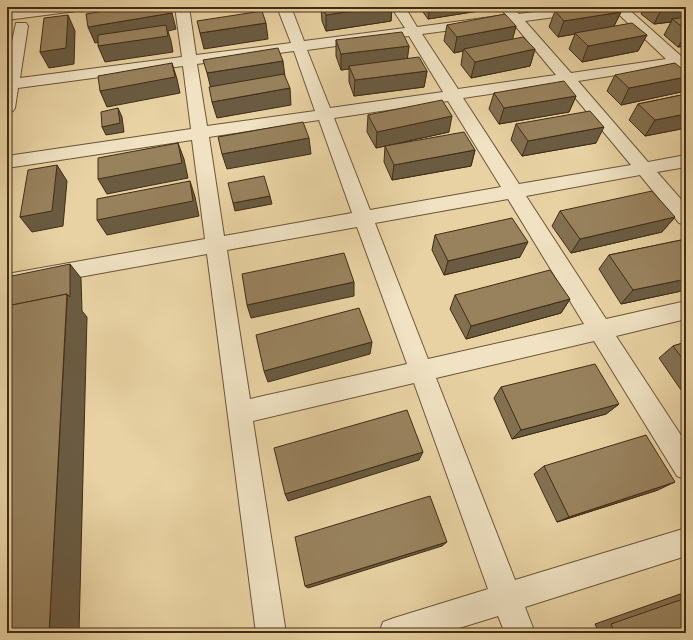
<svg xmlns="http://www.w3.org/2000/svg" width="693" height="640" viewBox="0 0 693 640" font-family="'Gentium Book Plus',serif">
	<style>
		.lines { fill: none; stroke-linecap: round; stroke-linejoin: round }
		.street-casing { stroke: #6b5638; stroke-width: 2 }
		.street { fill: #f0e2c3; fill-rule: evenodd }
		.wall { fill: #837051; stroke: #412c14 }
		.shaded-wall { fill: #6a5b42; stroke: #412c14 }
		.building { fill: #98825e; stroke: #412c14 }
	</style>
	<rect width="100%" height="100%" fill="#e8d2a3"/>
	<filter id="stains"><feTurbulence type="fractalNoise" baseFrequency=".005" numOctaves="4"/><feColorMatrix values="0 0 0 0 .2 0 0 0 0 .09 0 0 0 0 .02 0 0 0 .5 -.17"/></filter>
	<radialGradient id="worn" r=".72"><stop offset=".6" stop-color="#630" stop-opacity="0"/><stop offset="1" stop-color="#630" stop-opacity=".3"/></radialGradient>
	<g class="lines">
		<defs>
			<g id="street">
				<path d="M46 7H83L76 11 7 20V12Z"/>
				<path d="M175 7H189L196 55 291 43 277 7H291L304 41 405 28 391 7H405L417 27 506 15 501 9 503 7H513L519 14 570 7H607L600 11 525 21 571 73 666 59 611 7H626L681 56H686L685 72 680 71 674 66 578 81 648 162 686 155V167L657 172 686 205V225L679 223 640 175 526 196 606 319 686 301V319L616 336 686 443V480L677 476 594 341 436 378 515 580 686 528V556L525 607 535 633H505L498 616 443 633H379L383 622 394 618 488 589 414 383 253 421 286 633H256L207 254 7 290V274L205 239 192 140 7 168V156L191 129 183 66 18 88 15 108 13 111 7 113V65L16 23H26L28 26 20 78 182 57ZM512 22 556 75 458 89 422 34ZM409 36 443 92 330 108 307 50ZM294 51 315 111 207 126 197 64ZM563 83 631 165 519 184 463 98ZM448 101 501 187 370 210 334 118ZM319 120 352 213 224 236 209 137ZM508 199 584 324 428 359 375 223ZM357 227 407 364 250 399 227 250Z"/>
			</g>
		</defs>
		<use href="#street" class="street-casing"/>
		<use href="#street" class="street"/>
	</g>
	<g class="wall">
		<path d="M315 7H392L391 21 326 31 322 21 321 9 316 10Z"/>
		<path d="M420 7H486L485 10 428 19 420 8Z"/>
		<path d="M644 7H686V46L678 47 664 35 671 22 654 24 641 14Z"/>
		<path d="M555 11 621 12 614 26 647 35 638 51 582 62 569 49 575 34 558 37 549 27Z"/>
		<path d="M447 25 516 26 512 39 535 49 530 66 471 78 461 65 463 51 454 53 444 41Z"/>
		<path d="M336 40 409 46 407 58 427 71 424 87 354 96 349 82V69L341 70 336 56Z"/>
		<path d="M615 75 681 92 621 105 607 91Z"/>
		<path d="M494 93 576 96 569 112 499 124 489 109Z"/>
		<path d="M686 94V128L645 136 629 120 638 104Z"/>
		<path d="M368 115 449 132 395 144 475 150 471 166 392 180 384 162 385 146 376 148 367 132Z"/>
		<path d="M516 124 596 143 522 156 511 140Z"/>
		<path d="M560 211 675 217 662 232 571 253 552 226Z"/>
		<path d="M435 235 520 257 444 275 432 250Z"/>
		<path d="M686 239V290L621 304 599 269 609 255Z"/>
		<path d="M455 295 570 299 561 313 466 339 450 309Z"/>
		<path d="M686 342V388L681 390 659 358 673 346Z"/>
		<path d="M501 387 619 404 606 414 512 439 494 398Z"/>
		<path d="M544 466 658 490 557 522 534 474Z"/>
		<path d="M686 592V633H599L595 624Z"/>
	</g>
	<g class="shaded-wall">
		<path d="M316 7H321V9L316 10Z"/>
		<path d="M380 7H392L391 21 326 31V15Z"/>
		<path d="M430 7H486L485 10 428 19Z"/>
		<path d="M670 7H686V19H672L671 22 654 24 662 8Z"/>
		<path d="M621 12 613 28 575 33V34L558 37 564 21Z"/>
		<path d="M172 13 176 29 168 31 171 41 173 52 105 62 98 46 167 31 95 43 88 27Z"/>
		<path d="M68 15 75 31 74 64 49 68 40 52Z"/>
		<path d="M266 23 268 39 204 49 200 33Z"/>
		<path d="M516 26 512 42 464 49 463 51 454 53 457 37Z"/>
		<path d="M686 34V46L678 47Z"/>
		<path d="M647 35 638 51 582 62 588 46Z"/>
		<path d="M409 46 407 62 349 66V69L341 70V54Z"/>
		<path d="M535 49 530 66 471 78 475 62Z"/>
		<path d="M283 61 285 77 211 89 207 73Z"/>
		<path d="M172 63 177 79 180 93 107 107 100 91Z"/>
		<path d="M427 71 424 87 354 96 355 80Z"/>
		<path d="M686 77V84L681 92 621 105 629 88Z"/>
		<path d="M290 88 291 105 217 118 212 102Z"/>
		<path d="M576 96 569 112 499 124 504 108Z"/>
		<path d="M118 108 122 117 124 132 106 135 102 127Z"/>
		<path d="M686 114V128L645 136 655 120Z"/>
		<path d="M452 116 449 132 376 148 377 132Z"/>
		<path d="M604 127 596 143 522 156 528 141Z"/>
		<path d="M309 138 311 154 227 169 222 154Z"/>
		<path d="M178 143 184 159 188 178 107 194 98 179Z"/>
		<path d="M475 150 471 166 392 180 394 165Z"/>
		<path d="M57 165 67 181 63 226 32 232 20 217Z"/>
		<path d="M190 181 195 197 199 216 107 235 97 220Z"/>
		<path d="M270 196 272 204 235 211 233 203Z"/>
		<path d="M675 217 662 232 571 253 580 239Z"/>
		<path d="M528 242 520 257 444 275 448 261Z"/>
		<path d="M70 264 81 278 82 311 87 317 79 633H49L67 301Z"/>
		<path d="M686 279V290L621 304 633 290Z"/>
		<path d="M354 282V296L251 318 247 305Z"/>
		<path d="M570 299 561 313 466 339 471 326Z"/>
		<path d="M372 342 370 354 268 382 264 371Z"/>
		<path d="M619 404 606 414 512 439 521 430Z"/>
		<path d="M423 452 419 460 288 501 285 494Z"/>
		<path d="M675 482 658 490 557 522 569 517Z"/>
		<path d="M447 542 442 546 308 588 305 586Z"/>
	</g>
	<g class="building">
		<path d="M126 7H170L172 13 88 27 86 14Z"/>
		<path d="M322 7H380L326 15Z"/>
		<path d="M583 7H614L621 12 564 21 555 11Z"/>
		<path d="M660 7H670L662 8Z"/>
		<path d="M262 11 266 23 200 33 197 21Z"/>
		<path d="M505 14 516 26 457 37 447 25Z"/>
		<path d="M68 15 66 48 40 52 44 18Z"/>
		<path d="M686 17V30L672 19Z"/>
		<path d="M632 23 647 35 588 46 575 33Z"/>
		<path d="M166 25 168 36 98 46V35Z"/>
		<path d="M402 32 409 46 341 54 336 40Z"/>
		<path d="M523 37 535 49 475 62 464 49Z"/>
		<path d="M278 48 283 61 207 73 203 60Z"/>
		<path d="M419 57 427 71 355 80 349 66Z"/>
		<path d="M172 63 175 77 100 91 98 76Z"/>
		<path d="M675 63 686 72V77L629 88 615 75Z"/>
		<path d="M284 74 290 88 212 102 209 87Z"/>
		<path d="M564 81 576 96 504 108 494 93Z"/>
		<path d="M686 94V114L655 120 638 104Z"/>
		<path d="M442 100 452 116 377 132 368 115Z"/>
		<path d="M118 108 120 123 102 127 101 112Z"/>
		<path d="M590 111 604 127 528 141 516 124Z"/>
		<path d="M303 122 309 138 222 154 218 137Z"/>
		<path d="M464 132 475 150 394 165 385 146Z"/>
		<path d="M178 143 182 163 98 179V158Z"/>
		<path d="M57 165 52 211 20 217 28 170Z"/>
		<path d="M264 176 270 196 233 203 228 183Z"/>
		<path d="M190 181 193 201 97 220V199Z"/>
		<path d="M652 191 675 217 580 239 560 211Z"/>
		<path d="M512 218 528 242 448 261 435 235Z"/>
		<path d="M686 239V279L633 290 609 255Z"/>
		<path d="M344 253 354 282 247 305 242 274Z"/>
		<path d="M70 264V297L67 294 7 306V277Z"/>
		<path d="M550 270 570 299 471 326 455 295Z"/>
		<path d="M67 294 49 633H7V306Z"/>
		<path d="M359 308 372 342 264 371 256 335Z"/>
		<path d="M686 342V363L673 346Z"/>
		<path d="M595 364 619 404 521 430 501 387Z"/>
		<path d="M407 410 423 452 285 494 274 448Z"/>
		<path d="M646 435 675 482 569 517 544 466Z"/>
		<path d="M430 496 447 542 305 586 295 537Z"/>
		<path d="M686 598V633H615L611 624Z"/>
	</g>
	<rect width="693" height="640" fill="none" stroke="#e8d2a3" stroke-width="24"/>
	<rect x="8" y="8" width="677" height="624" fill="none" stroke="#412c14" stroke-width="2"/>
	<rect x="12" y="12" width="669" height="616" fill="none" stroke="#412c14"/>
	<rect width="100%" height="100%" filter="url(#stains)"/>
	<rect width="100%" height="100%" fill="url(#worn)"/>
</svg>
